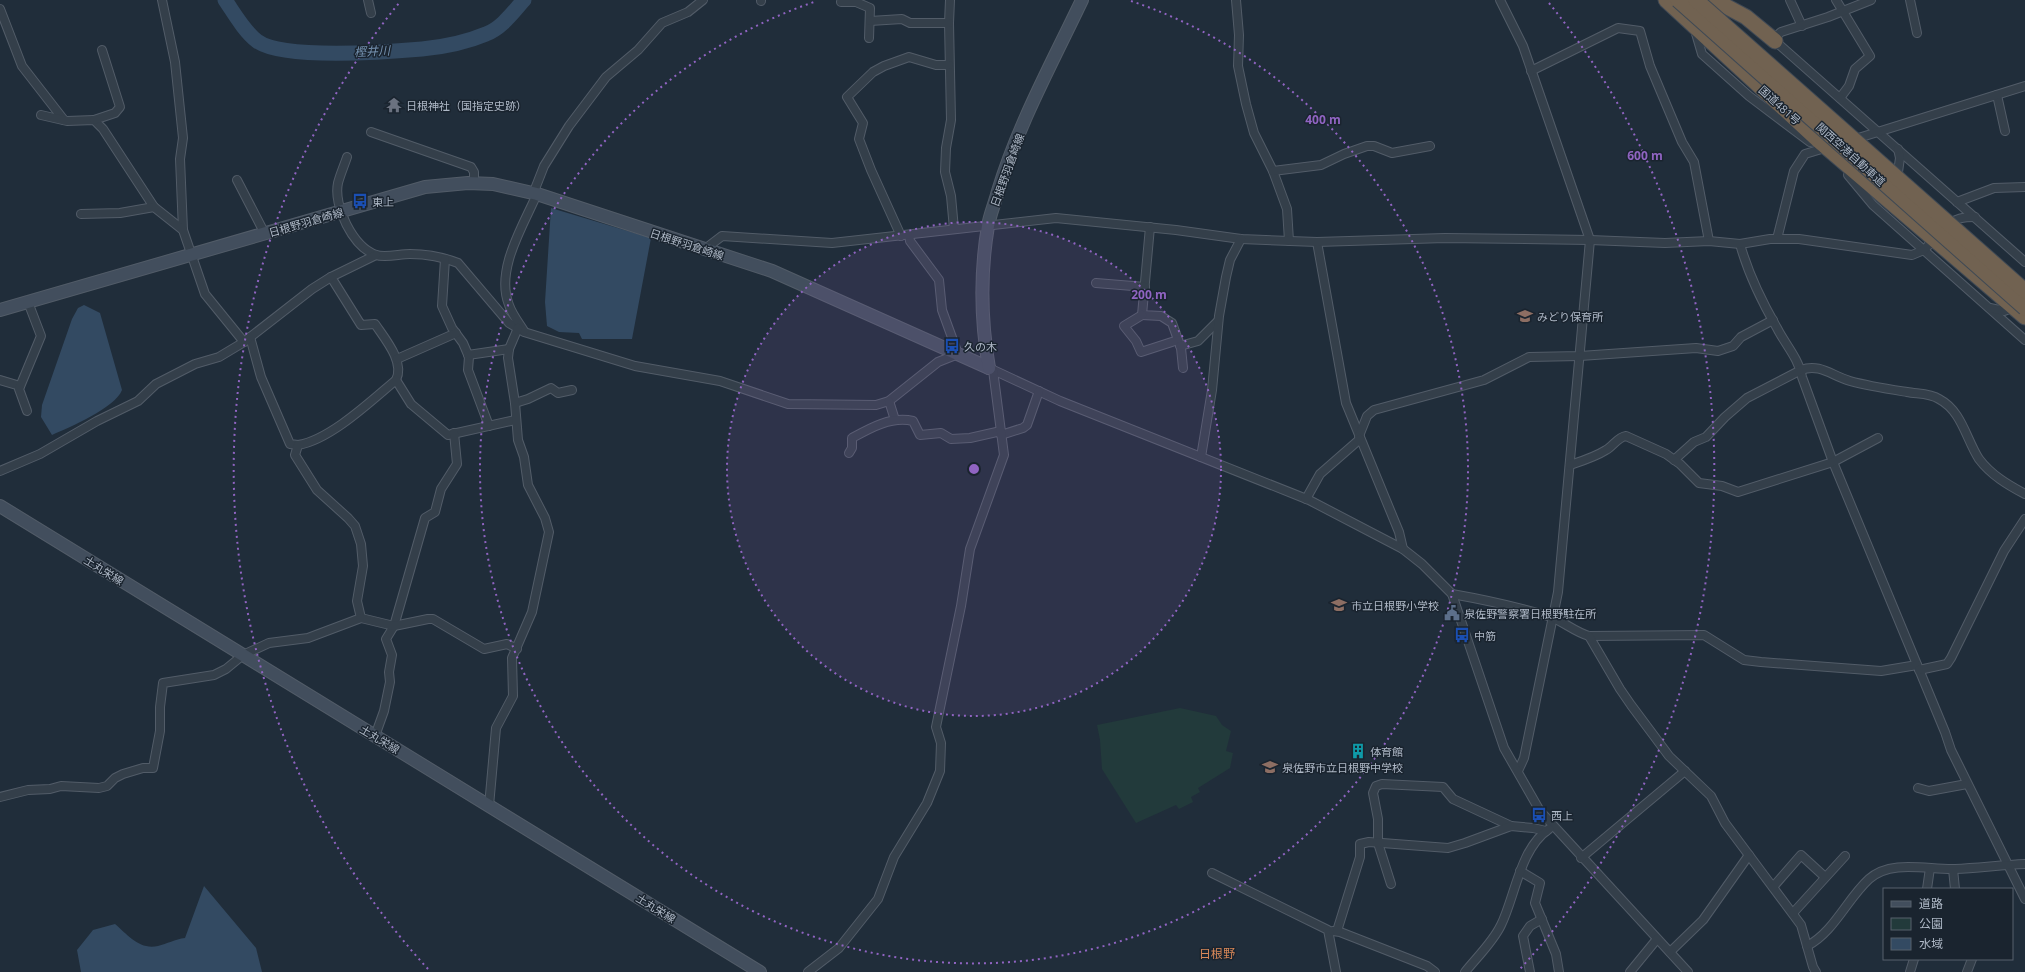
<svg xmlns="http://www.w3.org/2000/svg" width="2025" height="972" viewBox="0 0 2025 972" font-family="'Open Sans','Noto Sans JP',sans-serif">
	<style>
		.park { fill: #223a3b }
		.water { fill: #334a62 }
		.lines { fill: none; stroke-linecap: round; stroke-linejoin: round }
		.river { stroke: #334a62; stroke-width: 15 }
		.street-casing { stroke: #525c68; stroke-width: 10 }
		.secondary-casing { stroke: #525c68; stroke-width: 14 }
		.highway-casing { stroke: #3f4955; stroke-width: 17 }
		.street { stroke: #343f4a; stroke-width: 8 }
		.secondary { stroke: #424e5d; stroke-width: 12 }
		.highway { stroke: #716251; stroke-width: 15 }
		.highway-bridge-casing { stroke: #3f4955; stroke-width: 17; stroke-linecap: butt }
		.highway-bridge { stroke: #716251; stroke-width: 15 }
		.ring { fill: none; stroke: #9064c2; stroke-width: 2; stroke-dasharray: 2 4 }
		.labels { text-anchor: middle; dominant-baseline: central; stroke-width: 3; stroke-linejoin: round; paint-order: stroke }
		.poi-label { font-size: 11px; fill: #afb9c7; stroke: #1a242f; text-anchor: start }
		.street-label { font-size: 11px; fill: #afb9c7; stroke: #1a242f }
		.water-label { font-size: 12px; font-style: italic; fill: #7592b0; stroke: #1a242f }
		.neighbourhood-label { font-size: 12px; fill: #d88859; stroke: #1a242f }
		.centre { fill: #9064c2; stroke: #1a242f; stroke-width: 2 }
		.ring-label { font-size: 12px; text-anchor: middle; font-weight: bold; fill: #9064c2; stroke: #1a242f; stroke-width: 3; stroke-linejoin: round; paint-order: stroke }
	</style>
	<rect width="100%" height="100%" fill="#202d3a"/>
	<path class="park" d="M1180 708 1216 716 1222 725 1231 731 1226 751 1233 753 1230 768 1198 788 1200 792 1191 797 1193 802 1179 809 1176 805 1136 823 1102 769 1100 740 1097 725Z"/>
	<g class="water">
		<path d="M551 208 651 238 632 339H582L579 333 559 332 547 326 545 302Z"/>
		<path d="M84 305 100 313 122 390C115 408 70 427 52 435L41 417 42 405 72 319 78 308Z"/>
		<path d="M204 886 256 948 262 972H81L77 950 93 930 115 924C128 935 139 950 158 946 167 944 175 939 185 938Z"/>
	</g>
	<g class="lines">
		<path class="river" d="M225 0C234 13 244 31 257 41 282 60 388 52 422 49 443 47 467 42 486 34 502 28 513 12 524 0"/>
		<defs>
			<g id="street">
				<path d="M162 0 175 62 183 138 180 159 183 230"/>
				<path d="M368 0 371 13"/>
				<path d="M950 0 949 23 951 120 946 148 945 172 951 196 954 229"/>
				<path d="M1236 0 1239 35 1238 66 1246 104 1254 133 1273 171 1287 209 1289 241"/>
				<path d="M1500 0 1523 46 1590 240 1558 592 1524 758 1518 771"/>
				<path d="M1790 0 1802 26"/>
				<path d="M1836 0 1870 56 1855 69 1849 86 1840 98"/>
				<path d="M1910 0 1917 33"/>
				<path d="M761 1V0"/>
				<path d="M841 2H856L870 8 869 38"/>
				<path d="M0 9 22 66 64 120"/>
				<path d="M870 21 902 19 910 23H949"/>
				<path d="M1695 30 1702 54 1749 96 1810 142"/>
				<path d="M1773 39 1781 32 1828 17 1871 0"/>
				<path d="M1775 41 2025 262"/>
				<path d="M1531 71 1618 28 1640 31 1650 66 1682 142 1694 162 1709 241"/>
				<path d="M1997 95 2005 131"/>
				<path d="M41 115 67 121 94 120 103 129 154 207"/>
				<path d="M94 120 115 113 120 107 102 50"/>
				<path d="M371 132 471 167 474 172V183"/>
				<path d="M1852 140 2025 86"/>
				<path d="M1898 149 1900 158 1898 172"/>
				<path d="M347 157C344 166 340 175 338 183 333 206 353 247 376 255 385 258 400 254 410 254 425 254 443 257 458 263L509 323 524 332 635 366 720 381 788 404 876 405 889 401 938 362 958 354 942 310 939 280 910 241 909 235"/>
				<path d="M1273 171 1321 165 1344 154 1367 146H1374L1392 153 1430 146"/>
				<path d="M1848 175 1873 205 2025 340"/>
				<path d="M237 180 265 234"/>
				<path d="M533 194 544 166 569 126 606 77 638 50 662 23 688 12 703 0"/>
				<path d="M1957 202 1994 188 2025 187"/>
				<path d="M81 214 120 213 154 207 183 230 205 294 244 342"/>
				<path d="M1947 226C1955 218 1964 217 1975 217"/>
				<path d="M1150 227 1142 315 1161 316 1172 323 1181 348 1183 368"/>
				<path d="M901 236 871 170 859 139 863 123 847 97 873 72 884 66 909 57 936 65H949"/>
				<path d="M1777 239 1794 171 1805 154 1828 147"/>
				<path d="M1317 242 1346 403 1399 532 1403 549"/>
				<path d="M1740 244C1748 273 1762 302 1777 328 1785 344 1799 359 1802 377L1833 462 1945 732 1951 750 2025 899"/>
				<path d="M705 249 722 236 832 243 1056 218 1176 230 1241 239 1317 242 1445 238 1590 240 1665 243 1709 241 1740 244 1770 239H1799L1912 255 1924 250 1936 237"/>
				<path d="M445 259 442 306 452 328 463 343 469 357 468 370 489 426"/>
				<path d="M331 277 361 325 375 324C385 339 405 362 396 380"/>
				<path d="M1096 283 1145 287"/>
				<path d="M1990 308 2004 311 2015 307"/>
				<path d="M1142 315 1124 326 1136 341 1141 352 1178 340"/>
				<path d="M524 331C519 323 512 314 509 305 495 270 523 226 537 194"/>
				<path d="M250 337 261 377 290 444 298 445"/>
				<path d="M1180 346 1198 341 1218 321"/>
				<path d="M468 355 509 349"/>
				<path d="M397 359 456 333"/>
				<path d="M989 368 1060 401 1309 500 1403 549 1422 564 1452 594 1504 748 1540 811 1688 972"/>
				<path d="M0 380 20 386"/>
				<path d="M889 401 895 420"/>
				<path d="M515 403 528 399 551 388 558 393 572 390"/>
				<path d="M27 411 19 389 41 336 28 302"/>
				<path d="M1001 435 1023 428 1027 425 1039 391"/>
				<path d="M1359 436 1367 416 1374 410 1484 380 1529 357 1580 356 1696 348 1718 351 1733 346 1741 337 1773 320"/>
				<path d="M849 453 852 448V438C870 428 891 416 913 421L920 435 941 433 951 439 970 438 1001 431"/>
				<path d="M1201 457 1212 390 1219 316 1226 277 1230 260 1241 239"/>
				<path d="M1674 460 1694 442 1706 437 1725 417 1747 398 1801 370C1820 363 1832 376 1850 381 1868 386 1888 389 1907 392 1917 394 1930 393 1939 399 1962 411 1966 439 1979 459 1991 475 2008 485 2025 494"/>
				<path d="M1570 465C1582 461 1595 457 1606 450 1613 446 1618 437 1626 436L1666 454 1680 464 1699 483 1722 486 1738 492 1833 462 1878 438"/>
				<path d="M0 471 40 454 97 421 138 401 156 384 195 364 219 357 244 342 312 289 331 277 376 255"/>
				<path d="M1306 499 1320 474 1360 439"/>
				<path d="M1452 594C1486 600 1518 607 1551 617 1564 622 1575 632 1589 636L1704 635 1744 660 1761 662 1881 671 1917 665"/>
				<path d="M361 618 357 601 363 566 361 544 355 526 348 518 317 490 295 455 298 445C330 440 371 401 396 380L411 404 448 435 515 420"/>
				<path d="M1589 636 1620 689 1631 705 1669 756 1711 796 1725 823 1801 925 1813 967 1816 972"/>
				<path d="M1919 670 1947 664 1951 658 2004 551 2025 519"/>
				<path d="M375 736 384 711 390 682 389 672 392 655 386 639 394 626 425 518 435 512 441 489 457 464 454 433"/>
				<path d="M1918 788 1929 791 1967 784"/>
				<path d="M0 797 28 790 50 789 61 786 99 788 107 786 115 778 123 774 143 768H153L160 731V707L163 683 214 675 226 669 243 655 269 643 308 638 361 618 394 626 428 619H433L484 649 507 644 517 649"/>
				<path d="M489 806 496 728 513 696 512 658 532 612 549 532 545 518 528 485 524 457 518 440 515 403 508 358 509 349 518 328"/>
				<path d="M1581 858 1685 771"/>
				<path d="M1953 869 1955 889"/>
				<path d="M1520 871 1540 883 1535 903 1556 954 1559 972"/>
				<path d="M1212 873 1328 930 1336 972"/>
				<path d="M1391 884 1378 843V819L1373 793 1376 786 1382 784 1443 787 1453 799 1511 826"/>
				<path d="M1773 887 1801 855 1825 877"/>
				<path d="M1927 889 1930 868"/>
				<path d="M1793 913 1845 856"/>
				<path d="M1333 931 1340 932 1427 966 1435 972"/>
				<path d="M1337 931 1360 857V844L1369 842 1448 848 1465 843 1511 826 1533 828 1546 831"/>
				<path d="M1807 946C1834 932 1847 899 1869 879 1891 859 1928 870 1955 869 1978 868 2002 865 2025 864"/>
				<path d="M1670 952 1703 920 1749 855"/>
				<path d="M808 972 839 948 878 899 894 857 927 803 940 771 941 743 936 727 961 606 970 549 1004 455 993 370"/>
				<path d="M1465 972C1477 957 1493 942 1501 925 1515 897 1520 848 1549 829"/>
				<path d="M1530 972 1523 936 1530 926 1542 919"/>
				<path d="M1630 972 1657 939"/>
				<path d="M1910 972 1914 959"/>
				<path d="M1967 972 1972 959"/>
			</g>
			<g id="secondary">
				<path d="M0 310 425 187 468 183 493 184 537 194 772 271 989 368"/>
				<path d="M989 368C981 322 980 273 988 226 990 214 995 203 998 191 1018 125 1052 63 1082 0"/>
				<path d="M0 506 760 972"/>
			</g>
			<g id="highway">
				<path d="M1666 0 1818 140 2025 317"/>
				<path d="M1714 0 1746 17 1775 41"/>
			</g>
		</defs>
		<use href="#street" class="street-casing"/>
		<use href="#secondary" class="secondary-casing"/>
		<use href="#highway" class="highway-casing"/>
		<use href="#street" class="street"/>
		<use href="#secondary" class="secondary"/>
		<use href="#highway" class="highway"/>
		<defs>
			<g id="highway-bridge">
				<path d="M1678 0 2025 308"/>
				<path d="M1696 0 2025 291"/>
			</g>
		</defs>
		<use href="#highway-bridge" class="highway-bridge-casing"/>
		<use href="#highway-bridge" class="highway-bridge"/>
	</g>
	<circle cx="974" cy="469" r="247" fill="#9064c2" fill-opacity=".12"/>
	<g class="ring">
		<circle cx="974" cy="469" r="247"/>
		<path d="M1131 1A494 494 0 1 1 817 1"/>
		<path d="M428 969A740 740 0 0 1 399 3M1549 3A740 740 0 0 1 1520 969"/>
	</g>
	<defs>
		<symbol id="temple-bare" viewBox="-9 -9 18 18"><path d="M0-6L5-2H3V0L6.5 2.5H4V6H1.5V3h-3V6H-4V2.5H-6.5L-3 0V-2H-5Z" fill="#6b7280" stroke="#1a242f" stroke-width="2.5" paint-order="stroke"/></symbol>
		<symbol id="bus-bare" viewBox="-9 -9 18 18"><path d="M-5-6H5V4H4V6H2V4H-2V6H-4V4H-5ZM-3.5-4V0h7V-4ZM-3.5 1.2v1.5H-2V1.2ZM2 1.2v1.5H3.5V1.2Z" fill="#1a4fb4" stroke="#1a242f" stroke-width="2.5" paint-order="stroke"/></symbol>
		<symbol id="school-bare" viewBox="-9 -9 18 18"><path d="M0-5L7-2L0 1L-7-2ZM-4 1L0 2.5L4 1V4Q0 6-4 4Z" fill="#8d6e63" stroke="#1a242f" stroke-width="2.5" paint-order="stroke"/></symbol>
		<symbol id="civic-bare" viewBox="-9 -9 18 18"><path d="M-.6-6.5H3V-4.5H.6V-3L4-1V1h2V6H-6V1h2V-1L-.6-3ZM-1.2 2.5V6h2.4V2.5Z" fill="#5c6f8a" stroke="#1a242f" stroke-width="2.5" paint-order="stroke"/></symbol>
		<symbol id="building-bare" viewBox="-9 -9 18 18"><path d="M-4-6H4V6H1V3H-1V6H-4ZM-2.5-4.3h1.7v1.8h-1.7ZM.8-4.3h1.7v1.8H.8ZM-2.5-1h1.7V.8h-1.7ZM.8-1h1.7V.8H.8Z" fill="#0f9aa8" stroke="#1a242f" stroke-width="2.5" paint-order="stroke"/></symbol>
	</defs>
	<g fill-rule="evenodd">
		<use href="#temple-bare" x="383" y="94" width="22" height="22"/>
		<use href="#bus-bare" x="349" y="190" width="22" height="22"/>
		<use href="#school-bare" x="1514" y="305" width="22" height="22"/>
		<use href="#bus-bare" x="941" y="335" width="22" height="22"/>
		<use href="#school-bare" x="1328" y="594" width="22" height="22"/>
		<use href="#civic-bare" x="1441" y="602" width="22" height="22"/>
		<use href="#bus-bare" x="1451" y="624" width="22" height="22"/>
		<use href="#building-bare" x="1347" y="740" width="22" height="22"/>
		<use href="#school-bare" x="1259" y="756" width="22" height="22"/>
		<use href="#bus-bare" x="1528" y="804" width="22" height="22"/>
	</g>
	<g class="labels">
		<g class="poi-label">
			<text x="406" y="105">日根神社（国指定史跡）</text>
			<text x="372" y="201">東上</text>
			<text x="1537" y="316">みどり保育所</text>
			<text x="964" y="346">久の木</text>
			<text x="1351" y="605">市立日根野小学校</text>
			<text x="1464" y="613">泉佐野警察署日根野駐在所</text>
			<text x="1474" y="635">中筋</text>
			<text x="1370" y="751">体育館</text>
			<text x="1282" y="767">泉佐野市立日根野中学校</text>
			<text x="1551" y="815">西上</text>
		</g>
		<g class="street-label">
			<text transform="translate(1780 105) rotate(42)">国道481号</text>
			<text transform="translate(1851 154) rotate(42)">関西空港自動車道</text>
			<text transform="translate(1007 170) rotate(-70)">日根野羽倉崎線</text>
			<text transform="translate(306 222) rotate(-16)">日根野羽倉崎線</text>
			<text transform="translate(687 244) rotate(18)">日根野羽倉崎線</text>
			<text transform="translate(104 570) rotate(32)">土丸栄線</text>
			<text transform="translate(380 739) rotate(31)">土丸栄線</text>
			<text transform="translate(656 908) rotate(32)">土丸栄線</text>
		</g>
		<g class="water-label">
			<text transform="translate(372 51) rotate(-3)">樫井川</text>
		</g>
		<g class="neighbourhood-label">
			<text x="1217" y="953">日根野</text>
		</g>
	</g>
	<circle cx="974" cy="469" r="6" class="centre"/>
	<g class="ring-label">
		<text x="1323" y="124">400 m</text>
		<text x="1645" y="160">600 m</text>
		<text x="1149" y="299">200 m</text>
	</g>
	<rect x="1883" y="888" width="130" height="72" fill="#1a242f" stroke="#56606c"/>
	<rect x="1891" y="901" width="20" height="6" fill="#424e5d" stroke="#56606c"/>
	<text x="1919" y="908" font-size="12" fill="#afb9c7">道路</text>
	<rect x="1891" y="918" width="20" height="12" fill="#223a3b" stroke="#56606c"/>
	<text x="1919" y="928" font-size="12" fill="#afb9c7">公園</text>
	<rect x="1891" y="938" width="20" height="12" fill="#334a62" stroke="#56606c"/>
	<text x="1919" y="948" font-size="12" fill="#afb9c7">水域</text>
</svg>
